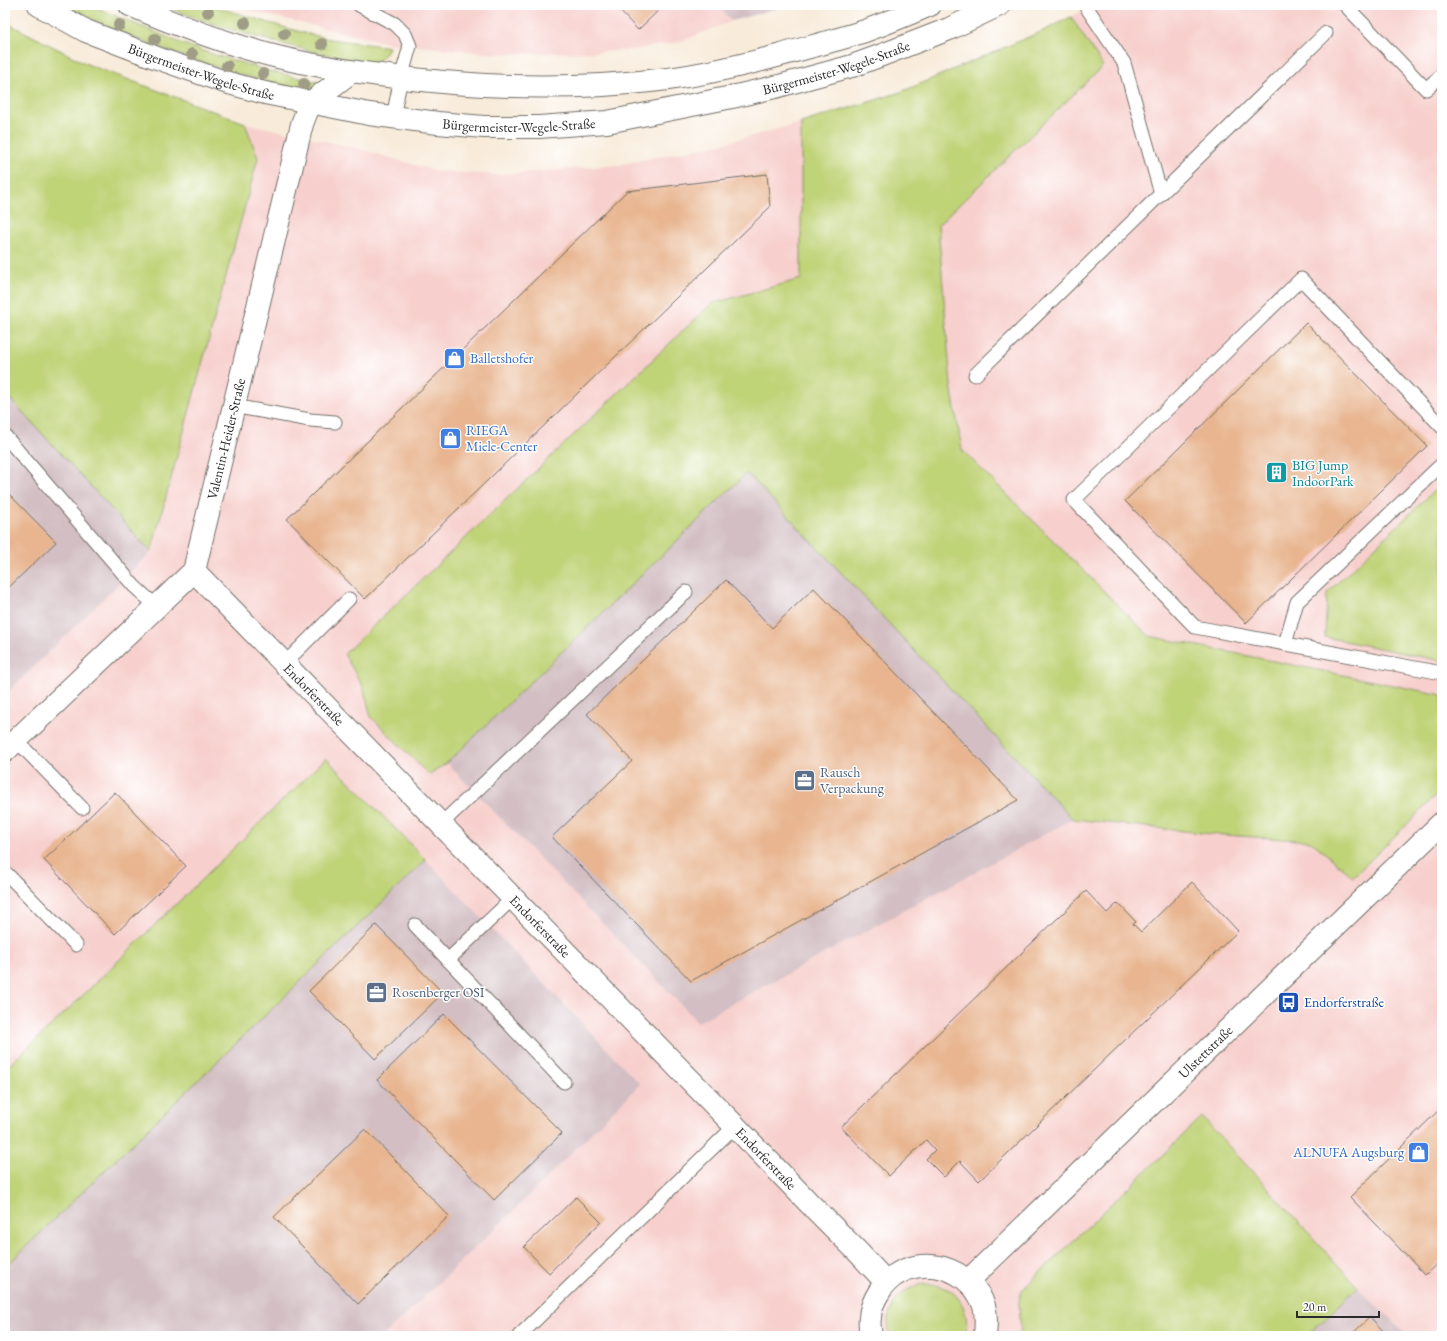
<svg xmlns="http://www.w3.org/2000/svg" width="1447" height="1341" viewBox="0 0 1447 1341" font-family="'EB Garamond',serif">
	<style>
		.built { fill: #f7d0cd }
		.industrial { fill: #d2bec3 }
		.green { fill: #bfd377; stroke: #757f51 }
		.building { fill: #e8b590 }
		.lines { fill: none; stroke-linecap: round; stroke-linejoin: round }
		.lane-casing { stroke: #736e68; stroke-width: 15 }
		.street-casing { stroke: #736e68; stroke-width: 24 }
		.secondary-casing { stroke: #736e68; stroke-width: 24 }
		.lane { stroke: #fff; stroke-width: 13 }
		.street { stroke: #fff; stroke-width: 22 }
		.secondary { stroke: #fff; stroke-width: 22 }
		.tree { fill: #9f9d86 }
		.labels { text-anchor: middle; dominant-baseline: central; stroke-width: 3; stroke-linejoin: round; paint-order: stroke }
		.street-label { font-size: 14px; fill: #2b2b2b; stroke: #fff }
		.shop-label { font-size: 14px; fill: #366cbe; stroke: #fff; text-anchor: start }
		.culture-label { font-size: 14px; fill: #0d838f; stroke: #fff; text-anchor: start }
		.service-label { font-size: 14px; fill: #4e5e75; stroke: #fff; text-anchor: start }
		.transit-label { font-size: 14px; fill: #164399; stroke: #fff; text-anchor: start }
	</style>
	<rect width="100%" height="100%" fill="#fff"/>
	<filter id="ink" filterUnits="userSpaceOnUse"><feTurbulence type="fractalNoise" baseFrequency=".025" numOctaves="2"/><feDisplacementMap in="SourceGraphic" scale="8" xChannelSelector="R" yChannelSelector="G"/><feConvolveMatrix kernelMatrix="1 2 1 2 8 2 1 2 1" color-interpolation-filters="sRGB"/></filter>
	<filter id="wash" filterUnits="userSpaceOnUse"><feTurbulence type="fractalNoise" baseFrequency=".012" numOctaves="4" result="noise"/><feDisplacementMap in="SourceGraphic" scale="16" xChannelSelector="R" yChannelSelector="G"/><feGaussianBlur stdDeviation="0.9" result="paint"/><feColorMatrix in="noise" values="0 0 0 0 0 0 0 0 0 0 0 0 0 0 0 0 0 1.4 0 .05"/><feComposite in="paint" operator="in"/></filter>
	<g filter="url(#wash)">
		<rect width="100%" height="100%" fill="#f8ebda"/>
		<g class="built">
			<path d="M234 5H717L732 21 679 42 633 50 596 52 495 54 388 43 263 14Z"/>
			<path d="M1093 5H1442V1336H5V22L89 65 245 123 356 148 436 171 497 175 618 165 721 144 801 123 901 92 1045 30Z"/>
		</g>
		<g class="industrial">
			<path d="M717 5H788L732 21Z"/>
			<path d="M5 393 151 552 5 695Z"/>
			<path d="M747 473 1073 819 698 1022 447 763Z"/>
			<path d="M426 860 640 1084 499 1225 383 1336H5V1267Z"/>
			<path d="M1358 1287 1408 1336H1307Z"/>
		</g>
		<g class="green">
			<path d="M64 5H90L181 43 203 51 269 71 322 83 314 90H308C293 87 278 85 263 81 195 62 126 38 64 5Z"/>
			<path d="M161 5H209L293 30 330 39 389 47C386 55 380 60 372 64 300 50 229 32 161 5Z"/>
			<path d="M1071 17 1103 66 938 225 951 385 962 450 1149 636 1442 695V790L1353 877 1311 841 1211 834 1073 819 747 473 447 763 429 775 371 717 363 687 344 654 711 304 801 279V123L901 92 1045 30Z"/>
			<path d="M5 22 89 65 245 123 258 158 151 552 5 393Z"/>
			<path d="M1442 483V661L1325 637 1327 593Z"/>
			<path d="M326 758 426 860 5 1267V1069L75 1003Z"/>
			<path d="M1202 1117 1358 1287 1307 1336H1021L1019 1302 1022 1290Z"/>
			<path d="M923 1284C927 1284 932 1284 936 1285 960 1289 971 1314 965 1336H890C883 1318 894 1295 911 1288 914 1286 919 1285 923 1284Z"/>
		</g>
		<g id="blocks">
			<g class="building">
				<path d="M614 5H664L638 30Z"/>
				<path d="M767 174 770 207 365 599 287 519 627 191Z"/>
				<path d="M1306 323 1427 446 1246 623 1125 501Z"/>
				<path d="M5 490 56 542 5 591Z"/>
				<path d="M726 580 772 628 814 588 1018 800 691 981 552 837 632 761 587 714Z"/>
				<path d="M115 792 186 866 115 934 44 860Z"/>
				<path d="M1192 882 1238 931 979 1181 960 1161 944 1177 926 1159 935 1150 926 1140 889 1176 841 1127 1086 891 1107 913 1118 903 1136 922 1133 924 1141 932Z"/>
				<path d="M376 925 443 993 375 1059 309 991Z"/>
				<path d="M444 1014 562 1133 494 1200 377 1080Z"/>
				<path d="M1442 1107V1259L1425 1275 1350 1197Z"/>
				<path d="M365 1129 449 1216 358 1304 274 1217Z"/>
				<path d="M576 1197 601 1222 549 1273 524 1247Z"/>
				<path d="M1370 1317 1388 1336H1350Z"/>
			</g>
		</g>
	</g>
	<g filter="url(#ink)">
		<use href="#blocks" fill-opacity="0" stroke="#736e68" stroke-width="1"/>
		<g class="lines">
			<defs>
				<g id="lane">
					<path d="M359 5 395 24 405 34 410 46 401 78 393 117"/>
					<path d="M1085 5 1124 63 1161 194"/>
					<path d="M1345 5 1426 89 1442 75"/>
					<path d="M975 375 1326 33"/>
					<path d="M233 406 310 420 335 422"/>
					<path d="M1442 427 1301 279 1074 500 1195 627 1442 673"/>
					<path d="M5 436 134 586 156 606"/>
					<path d="M1285 644 1297 602 1442 464"/>
					<path d="M284 664 349 599"/>
					<path d="M16 740 82 808"/>
					<path d="M441 824 686 592"/>
					<path d="M5 872 76 945"/>
					<path d="M415 925 564 1082"/>
					<path d="M448 960 513 898"/>
					<path d="M519 1336 735 1126"/>
				</g>
				<g id="street">
					<path id="s1" d="M194 571 735 1126 809 1203 856 1250 886 1282"/>
					<path id="s2" d="M5 751 194 571 302 124 310 103 351 72"/>
					<path id="s3" d="M968 1281 1442 823"/>
					<path d="M871 1336C870 1330 869 1323 870 1318 870 1307 875 1298 881 1289 907 1252 966 1261 983 1303 987 1313 986 1325 985 1336"/>
				</g>
				<g id="secondary">
					<path id="s4" d="M39 5 86 31 157 58 225 82 265 93 369 114 438 123 484 127H539L607 122 732 97 779 86 852 66 882 55 949 29 999 5"/>
					<path d="M130 5C174 24 219 41 266 54 303 64 341 70 380 75 475 88 572 91 668 79 706 74 744 65 781 55 809 47 837 40 865 31 887 23 909 14 930 5"/>
				</g>
			</defs>
			<use href="#lane" class="lane-casing"/>
			<use href="#street" class="street-casing"/>
			<use href="#secondary" class="secondary-casing"/>
			<use href="#lane" class="lane"/>
			<use href="#street" class="street"/>
			<use href="#secondary" class="secondary"/>
		</g>
		<g class="tree">
			<circle cx="208" cy="12" r="6"/>
			<circle cx="245" cy="23" r="6"/>
			<circle cx="119" cy="25" r="6"/>
			<circle cx="284" cy="34" r="6"/>
			<circle cx="155" cy="39" r="6"/>
			<circle cx="322" cy="44" r="6"/>
			<circle cx="192" cy="54" r="6"/>
			<circle cx="227" cy="66" r="6"/>
			<circle cx="263" cy="74" r="6"/>
			<circle cx="304" cy="84" r="6"/>
		</g>
	</g>
	<defs>
		<symbol id="shop-square" viewBox="-11 -11 22 22"><rect x="-9" y="-9" width="18" height="18" rx="4" fill="#3f7fe0" stroke="#fff"/><path d="M-5-2.5h2.3a2.7 3.5 0 0 1 5.4 0H5L5.5 6h-11ZM-1.5-2.5h3a1.5 2.3 0 0 0-3 0Z" fill="#fff"/></symbol>
		<symbol id="building-square" viewBox="-11 -11 22 22"><rect x="-9" y="-9" width="18" height="18" rx="4" fill="#0f9aa8" stroke="#fff"/><path d="M-4-6H4V6H1V3H-1V6H-4ZM-2.5-4.3h1.7v1.8h-1.7ZM.8-4.3h1.7v1.8H.8ZM-2.5-1h1.7V.8h-1.7ZM.8-1h1.7V.8H.8Z" fill="#fff"/></symbol>
		<symbol id="office-square" viewBox="-11 -11 22 22"><rect x="-9" y="-9" width="18" height="18" rx="4" fill="#5c6f8a" stroke="#fff"/><path d="M-6-3h4V-5.5h4V-3h4V5H-6ZM-1-4.5V-3h2v-1.5ZM-6 0V1H6V0Z" fill="#fff"/></symbol>
		<symbol id="bus-square" viewBox="-11 -11 22 22"><rect x="-9" y="-9" width="18" height="18" rx="4" fill="#1a4fb4" stroke="#fff"/><path d="M-5-6H5V4H4V6H2V4H-2V6H-4V4H-5ZM-3.5-4V0h7V-4ZM-3.5 1.2v1.5H-2V1.2ZM2 1.2v1.5H3.5V1.2Z" fill="#fff"/></symbol>
	</defs>
	<g fill-rule="evenodd">
		<use href="#shop-square" x="442" y="346" width="25" height="25"/>
		<use href="#shop-square" x="438" y="426" width="25" height="25"/>
		<use href="#building-square" x="1264" y="460" width="25" height="25"/>
		<use href="#office-square" x="792" y="768" width="25" height="25"/>
		<use href="#office-square" x="364" y="980" width="25" height="25"/>
		<use href="#bus-square" x="1276" y="990" width="25" height="25"/>
		<use href="#shop-square" x="1406" y="1140" width="25" height="25"/>
	</g>
	<g class="labels">
		<g class="street-label">
			<text stroke="none"><textPath href="#s4" startOffset="824">Bürgermeister-Wegele-Straße</textPath></text>
			<text stroke="none"><textPath href="#s4" startOffset="176">Bürgermeister-Wegele-Straße</textPath></text>
			<text stroke="none"><textPath href="#s4" startOffset="500">Bürgermeister-Wegele-Straße</textPath></text>
			<text stroke="none"><textPath href="#s2" startOffset="397">Valentin-Heider-Straße</textPath></text>
			<text stroke="none"><textPath href="#s1" startOffset="172">Endorferstraße</textPath></text>
			<text stroke="none"><textPath href="#s1" startOffset="496">Endorferstraße</textPath></text>
			<text stroke="none"><textPath href="#s3" startOffset="330">Ulstettstraße</textPath></text>
			<text stroke="none"><textPath href="#s1" startOffset="820">Endorferstraße</textPath></text>
		</g>
		<g class="shop-label">
			<text x="470" y="358">Balletshofer</text>
			<text x="466" y="430">RIEGA<tspan x="466" dy="16">Miele-Center</tspan></text>
			<text x="1404" y="1152" text-anchor="end">ALNUFA Augsburg</text>
		</g>
		<g class="culture-label">
			<text x="1292" y="465">BIG Jump<tspan x="1292" dy="16">IndoorPark</tspan></text>
		</g>
		<g class="service-label">
			<text x="820" y="772">Rausch<tspan x="820" dy="16">Verpackung</tspan></text>
			<text x="392" y="992">Rosenberger OSI</text>
		</g>
		<g class="transit-label">
			<text x="1304" y="1002">Endorferstraße</text>
		</g>
	</g>
	<rect width="1447" height="1341" fill="none" stroke="#fff" stroke-width="20"/>
	<path d="M1297 1311v6h82v-6" fill="none" stroke="#2b2b2b" stroke-width="2"/>
	<text x="1303" y="1311" font-size="12" fill="#2b2b2b" stroke="#ffffff" stroke-width="3" paint-order="stroke">20 m</text>
</svg>
